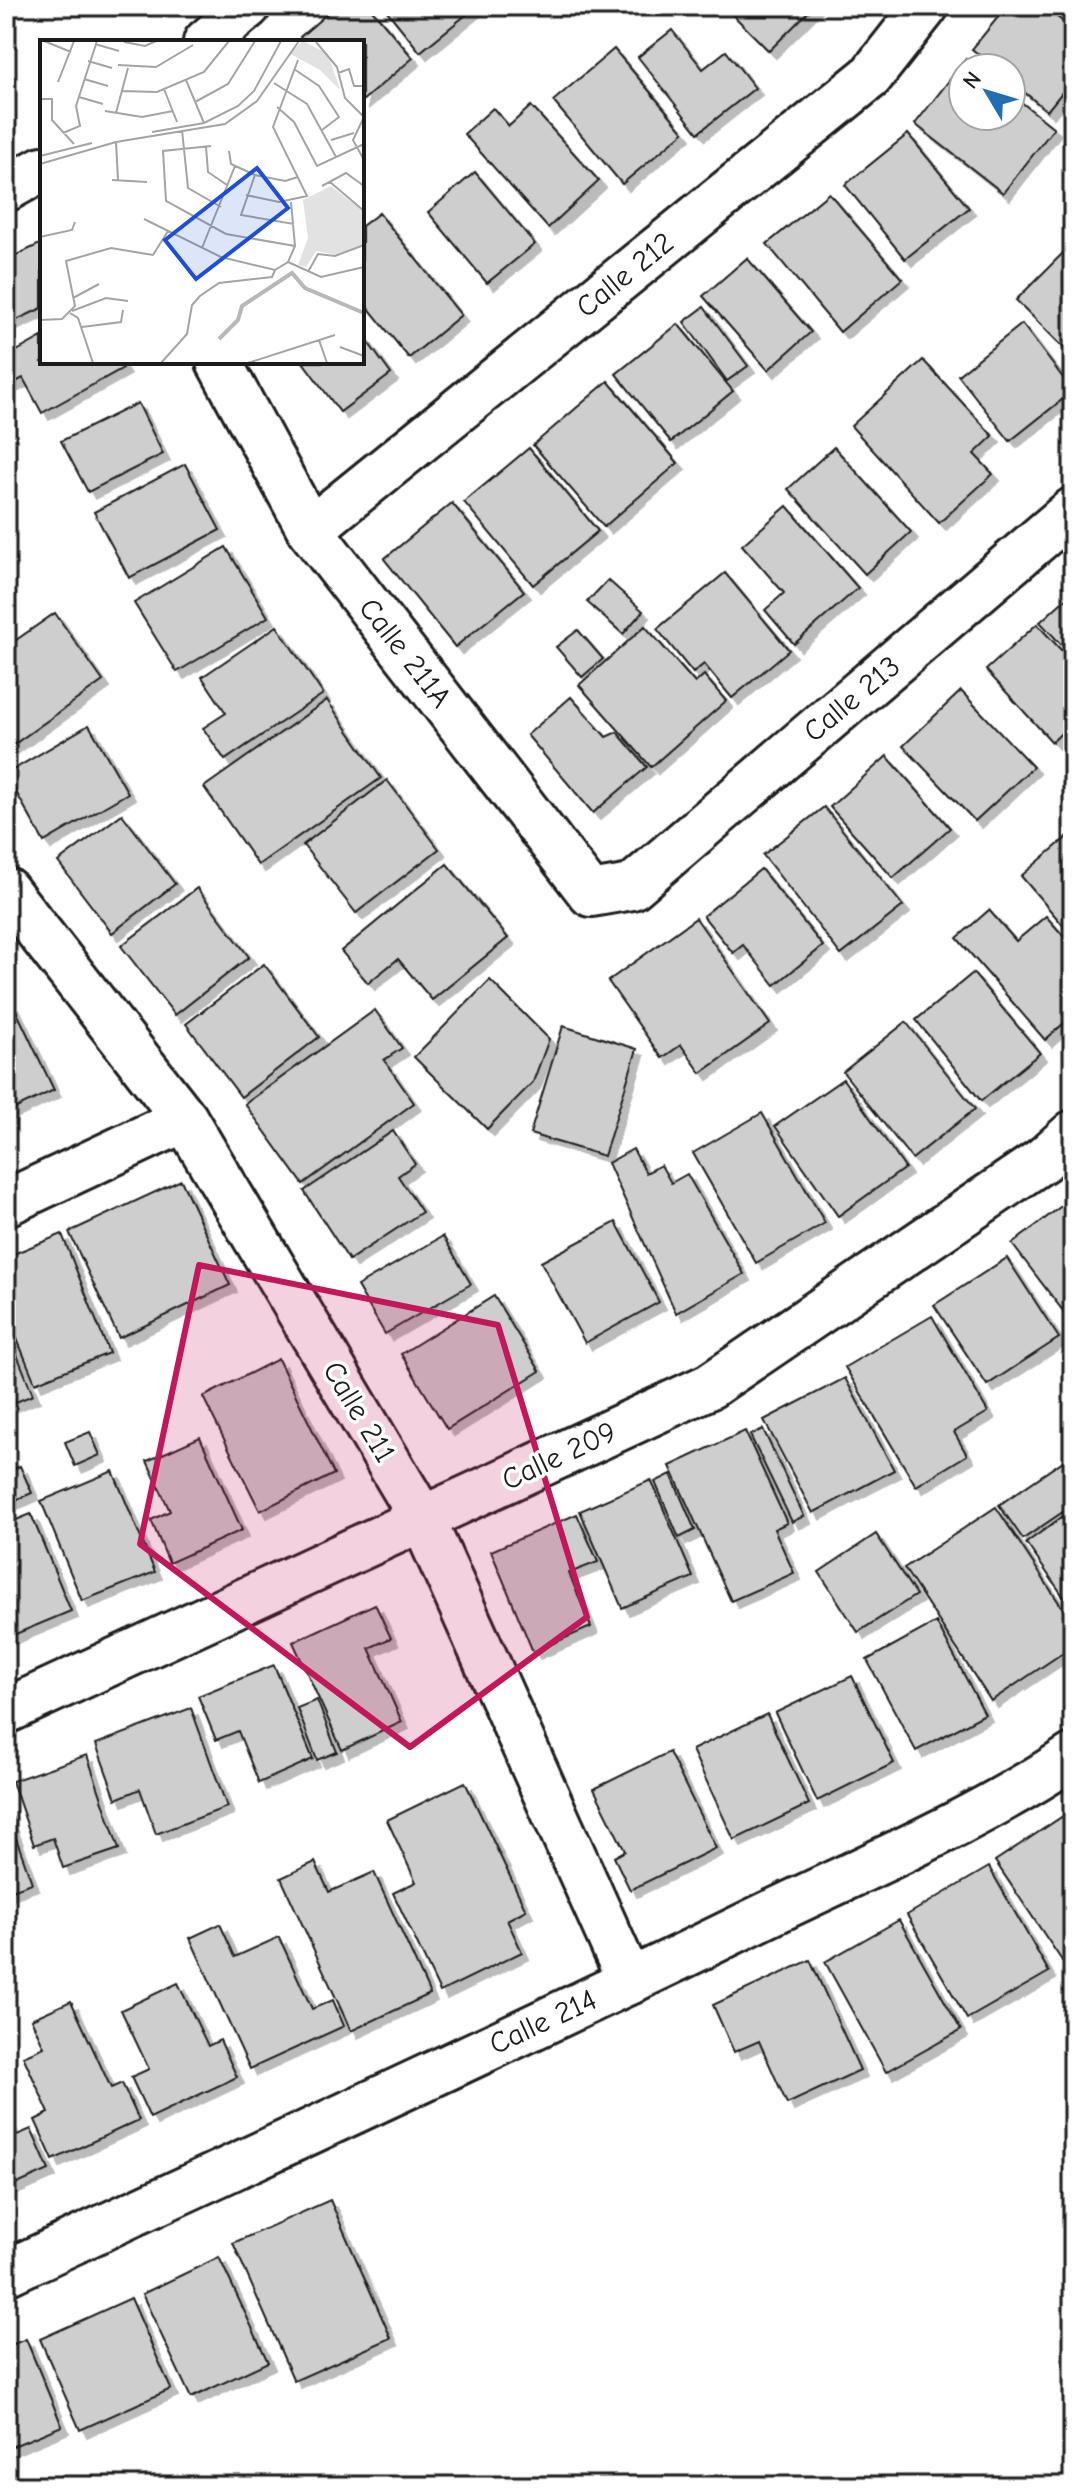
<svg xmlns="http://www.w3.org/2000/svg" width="1079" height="2492" viewBox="0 0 1079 2492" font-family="'Comic Neue',sans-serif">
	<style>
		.building { fill: #cecece; stroke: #1c1c1c; stroke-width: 2; filter: url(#shadow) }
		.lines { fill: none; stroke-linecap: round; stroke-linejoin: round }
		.minor-casing { stroke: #1c1c1c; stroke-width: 50 }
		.minor { stroke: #fff; stroke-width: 44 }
		.marked { fill: #c2185b; fill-opacity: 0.2; stroke: #c2185b; stroke-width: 6; stroke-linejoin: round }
		.labels { text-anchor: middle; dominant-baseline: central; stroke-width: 7; stroke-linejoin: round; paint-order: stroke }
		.street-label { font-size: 30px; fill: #1c1c1c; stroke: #fff }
		.inset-river { fill: none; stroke: #b8b8b8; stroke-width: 4 }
		.inset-road { fill: none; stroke: #a4a4a4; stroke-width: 2 }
		.view { fill: #1d4ed8; fill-opacity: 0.15; stroke: #1d4ed8; stroke-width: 4 }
		.inset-edge { fill: none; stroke: #1c1c1c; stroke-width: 4 }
	</style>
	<defs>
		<filter id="shadow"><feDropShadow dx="7" dy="7" stdDeviation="0" flood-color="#0004"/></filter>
	</defs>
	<rect width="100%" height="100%" fill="#fff"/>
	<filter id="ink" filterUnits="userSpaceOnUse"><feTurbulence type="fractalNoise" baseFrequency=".0125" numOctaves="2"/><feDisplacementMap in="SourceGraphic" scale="16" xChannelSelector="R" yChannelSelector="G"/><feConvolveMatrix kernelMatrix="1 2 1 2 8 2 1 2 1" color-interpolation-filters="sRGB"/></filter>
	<g filter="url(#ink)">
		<g class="building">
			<path d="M336 6H369L413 58 362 101V42H304L300 37Z"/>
			<path d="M383 6H477L420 52Z"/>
			<path d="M724 6H814L769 51Z"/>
			<path d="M1007 6H1044L1073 30V79L1047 111 1011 81V68H995L972 49Z"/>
			<path d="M672 30 703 69 726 51 755 88 698 133 638 57Z"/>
			<path d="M614 49 684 132 622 184 553 101Z"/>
			<path d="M966 59 977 68H963V116H1011V94L1054 128 1003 193 915 124Z"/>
			<path d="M531 106 599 181 548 228 464 134 493 108 509 126Z"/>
			<path d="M908 134 969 208 905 259 845 185Z"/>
			<path d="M475 172 535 244 487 283 428 212Z"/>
			<path d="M829 193 902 279 840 332 767 244Z"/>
			<path d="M379 213 461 315 409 358 362 300V226Z"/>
			<path d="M42 243V308L6 325V260Z"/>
			<path d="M1073 243V357L1016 300Z"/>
			<path d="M747 258 811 332 768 370 703 296Z"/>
			<path d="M704 307 748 366 727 381 684 322Z"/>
			<path d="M678 324 733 391 671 442 616 374Z"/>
			<path d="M1022 324 1073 391 1010 441 958 375Z"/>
			<path d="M362 334 391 374 340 412 303 362H362Z"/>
			<path d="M42 337V362H120L123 368 42 413 23 378 6 387V357Z"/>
			<path d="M923 360 993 436 974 454 993 474 939 523 851 426Z"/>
			<path d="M608 381 678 463 604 527 533 445Z"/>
			<path d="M138 403 163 454 88 492 61 441Z"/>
			<path d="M834 447 911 532 865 574 788 489Z"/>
			<path d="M529 448 598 531 533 585 464 502Z"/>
			<path d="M185 464 220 530 129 578 94 512Z"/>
			<path d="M452 503 524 591 455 647 384 559Z"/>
			<path d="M787 506 858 588 794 644 765 610 784 593 742 545Z"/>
			<path d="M226 547 268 617 177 672 134 603Z"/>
			<path d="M725 573 789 650 732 698 704 664 693 673 657 629Z"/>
			<path d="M608 580 643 611 623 634 587 602Z"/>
			<path d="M1073 592V657L1040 622Z"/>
			<path d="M55 613 103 681 6 750V647Z"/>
			<path d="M1037 624 1073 663V722L1052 742 986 670Z"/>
			<path d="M277 626 323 694 225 760 203 728 226 713 202 677Z"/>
			<path d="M645 626 695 683 704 675 726 701 651 767 579 685Z"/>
			<path d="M578 630 603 659 582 677 556 647Z"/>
			<path d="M961 691 1033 767 975 821 903 746Z"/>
			<path d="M571 697 606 737 617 732 647 767 593 813 527 735Z"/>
			<path d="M327 700 381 778 258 865 204 787Z"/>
			<path d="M89 725 128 793 44 842 6 774Z"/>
			<path d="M887 756 950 828 893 878 830 807Z"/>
			<path d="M387 780 439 849 356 913 303 845Z"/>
			<path d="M824 807 903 906 841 955 763 855Z"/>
			<path d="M122 814 175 884 112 933 58 862Z"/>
			<path d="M1073 832V937L1021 876Z"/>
			<path d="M447 864 508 938 432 1000 398 959 368 983 341 951Z"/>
			<path d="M761 869 823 946 775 985 743 945 733 953 703 916Z"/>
			<path d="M197 888 249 957 175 1015 121 946Z"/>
			<path d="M989 910 1016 941 1046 916 1073 947V1015L1045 1040 957 938Z"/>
			<path d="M696 918 770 1024 701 1073 681 1045 662 1058 608 981Z"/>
			<path d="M264 964 319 1037 241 1097 186 1024Z"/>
			<path d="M973 973 1040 1053 981 1101 916 1020Z"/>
			<path d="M490 980 549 1039 533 1082 487 1129 414 1057Z"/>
			<path d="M12 1002 54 1090 6 1113V1005Z"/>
			<path d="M375 1010 402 1048 384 1060 414 1103 303 1184 245 1104Z"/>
			<path d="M906 1022 975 1109 912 1159 843 1072Z"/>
			<path d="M563 1026 637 1049 604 1156 530 1134Z"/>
			<path d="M843 1079 905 1168 838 1216 775 1126Z"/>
			<path d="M762 1113 825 1223 756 1263 693 1153Z"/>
			<path d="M393 1131 415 1164 398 1176 422 1212 349 1260 304 1191Z"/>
			<path d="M633 1149 646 1173 661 1165 671 1183 687 1174 744 1274 676 1313 608 1163Z"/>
			<path d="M181 1180 230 1285 119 1338 69 1232Z"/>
			<path d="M1073 1197V1324L1012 1244Z"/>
			<path d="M616 1222 659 1302 585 1343 541 1262Z"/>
			<path d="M62 1234 109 1353 35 1383 6 1312V1257Z"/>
			<path d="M443 1236 471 1284 385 1334 357 1286Z"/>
			<path d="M1007 1258 1059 1338 987 1385 934 1305Z"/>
			<path d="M494 1296 540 1371 447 1429 401 1354Z"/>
			<path d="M932 1316 988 1412 954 1432 967 1455 916 1486 845 1367Z"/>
			<path d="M6 1327 33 1395 6 1406Z"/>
			<path d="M278 1359 334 1474 260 1511 203 1397Z"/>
			<path d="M845 1378 894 1470 813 1513 764 1420Z"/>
			<path d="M763 1429 804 1516 792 1522 750 1435Z"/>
			<path d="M745 1431 787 1523 774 1529 794 1573 731 1601 670 1466Z"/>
			<path d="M90 1432 100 1455 75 1466 65 1442Z"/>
			<path d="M200 1437 242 1530 169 1563 151 1520 170 1511 147 1461Z"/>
			<path d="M1069 1457 1073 1463V1505L1023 1539 999 1505Z"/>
			<path d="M20 1466 32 1493 6 1504V1472Z"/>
			<path d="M113 1471 155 1572 82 1601 41 1501Z"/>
			<path d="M671 1474 695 1530 679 1538 655 1482Z"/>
			<path d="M651 1480 693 1577 622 1608 580 1511Z"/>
			<path d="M996 1507 1073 1624V1646L991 1701 904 1568Z"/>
			<path d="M1073 1509V1610L1026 1543Z"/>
			<path d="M31 1514 71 1611 6 1638V1524Z"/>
			<path d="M577 1514 598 1562 569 1573 591 1627 533 1652 491 1551Z"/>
			<path d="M876 1534 916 1595 858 1632 819 1572Z"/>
			<path d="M375 1604 391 1638 369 1648 402 1722 342 1750 293 1642Z"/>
			<path d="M936 1622 985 1714 916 1751 867 1660Z"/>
			<path d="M274 1665 313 1759 259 1783 238 1731 216 1740 198 1696Z"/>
			<path d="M852 1676 894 1763 817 1801 775 1713Z"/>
			<path d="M317 1700 337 1752 317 1760 297 1708Z"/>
			<path d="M191 1708 227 1807 156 1834 140 1789 116 1799 96 1744Z"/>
			<path d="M767 1714 809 1804 734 1840 692 1750Z"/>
			<path d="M669 1752 716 1848 630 1890 614 1857 625 1851 594 1789Z"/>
			<path d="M87 1755 119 1849 63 1868 53 1838 34 1845 12 1781Z"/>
			<path d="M465 1782 526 1910 507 1920 522 1952 440 1992 393 1893 416 1882 387 1820Z"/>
			<path d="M6 1810 32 1883 6 1892Z"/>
			<path d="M1063 1816 1073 1832V1977L995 1861Z"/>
			<path d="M315 1862 329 1892 374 1872 430 1994 351 2031 281 1878Z"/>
			<path d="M989 1867 1049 1972 967 2019 907 1915Z"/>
			<path d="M899 1920 961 2030 886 2072 825 1962Z"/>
			<path d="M220 1924 235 1957 279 1937 312 2009 333 2000 344 2026 250 2069 190 1938Z"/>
			<path d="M810 1960 860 2070 787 2104 759 2041 734 2052 713 2005Z"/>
			<path d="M178 1983 208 2046 220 2040 237 2077 150 2118 131 2077 149 2069 121 2010Z"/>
			<path d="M71 2001 111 2088 122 2083 139 2120 53 2160 35 2120 49 2113 23 2056 44 2047 31 2019Z"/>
			<path d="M6 2115 15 2136 31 2129 49 2170 6 2189Z"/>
			<path d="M330 2200 391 2338 294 2381 233 2243Z"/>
			<path d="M219 2257 268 2362 191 2398 142 2294Z"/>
			<path d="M131 2298 171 2389 80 2430 40 2339Z"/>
			<path d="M26 2339 62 2426 6 2449V2347Z"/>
		</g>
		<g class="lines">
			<defs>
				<g id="minor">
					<path d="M206 42 248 6"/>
					<path d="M6 189 42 169"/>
					<path d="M219 362 310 530 591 894 632 887 1073 510"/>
					<path d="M310 530 870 77 926 6"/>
					<path d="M6 890 185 1119 423 1520 630 1982"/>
					<path d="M6 1203 185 1119"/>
					<path d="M6 1711 710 1386 1044 1159 1073 1133"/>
					<path d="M6 2273C251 2158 497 2047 740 1928 851 1873 970 1825 1073 1756"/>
				</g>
			</defs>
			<use href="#minor" class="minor-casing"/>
			<use href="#minor" class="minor"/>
		</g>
	</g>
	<path class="marked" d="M199 1265 498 1325 587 1617 410 1747 140 1544Z"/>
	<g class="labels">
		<g class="street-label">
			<text transform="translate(625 275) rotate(-39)">Calle 212</text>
			<text transform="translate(405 653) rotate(52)">Calle 211A</text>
			<text transform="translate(852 699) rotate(-40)">Calle 213</text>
			<text transform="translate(359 1412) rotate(59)">Calle 211</text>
			<text transform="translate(559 1456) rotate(-25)">Calle 209</text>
			<text transform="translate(543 2022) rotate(-25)">Calle 214</text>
		</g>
	</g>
	<g transform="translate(40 40)">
		<rect width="324" height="324" fill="#fff"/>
		<path d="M263 1 288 14 300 50 280 30 249 13ZM291 146 324 172V204L296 215 276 211 266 227 258 225 268 198 263 160Z" fill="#e2e2e2"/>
		<path class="inset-river" d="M179 299 198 280 202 266 252 233 265 248 324 273"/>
		<path class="inset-road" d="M4 1 31 12M84 2 105 6 116 1M276 2 297 27 305 58 324 77M55 4 79 11M48 21 72 28M78 25 116 27 153 5M254 29 279 46 299 77 282 90M298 33 309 29 314 46H324M44 39 68 46M146 40 164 83M18 42 34 1M234 43 267 64 296 117M124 49 137 82M82 51 117 52 164 32 189 1M39 57 63 64M0 59H12V80L34 104M155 62 188 44 215 1M237 67 254 82 277 126 324 104M65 71 102 77 133 71M76 73 88 28M324 77 313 100 324 120M142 90 148 148 181 167M112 92 164 83 198 66 214 51 241 1M23 93 40 86 36 66 57 1M291 100 314 93M76 102 78 140M171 106 123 111 126 161 186 194 255 206M166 107 168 132 187 145M189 111 191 124 215 135 245 141 258 137M0 116 52 103M0 124 76 102 185 84 217 61 259 1M215 135 201 175 254 184M72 140 107 142M290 142 324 171M282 146 306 133 324 146M206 155 239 162 267 156 233 87 258 20M104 179 181 217 235 230 248 222 255 206 251 162M0 197 32 190 35 182M162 208 195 126M248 222 281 237 324 227M268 232 278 214 295 216 324 205M33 258 59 244M32 271 66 258 88 261M30 273 38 278 53 323M0 280 22 279 35 266 26 221 71 208 113 215 128 191M42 287 81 282 83 270M279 300 287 323M300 307 324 316M121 323 147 294 152 265 160 256 179 243 232 237 235 230M208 323 295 295"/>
		<path class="view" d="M217 128 248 168 156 239 125 200Z"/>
		<rect width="324" height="324" class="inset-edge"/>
	</g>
	<rect width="1079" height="2492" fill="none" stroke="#fff" stroke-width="32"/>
	<rect x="16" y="16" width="1047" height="2460" fill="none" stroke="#1c1c1c" stroke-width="3" filter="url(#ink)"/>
	<g transform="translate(987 92) rotate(308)"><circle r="38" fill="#ffffff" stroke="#a4a4a4" stroke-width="2"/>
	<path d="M0-6L14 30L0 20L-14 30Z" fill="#1f6fb2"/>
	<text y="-12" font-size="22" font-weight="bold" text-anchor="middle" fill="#1c1c1c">N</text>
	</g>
</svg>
